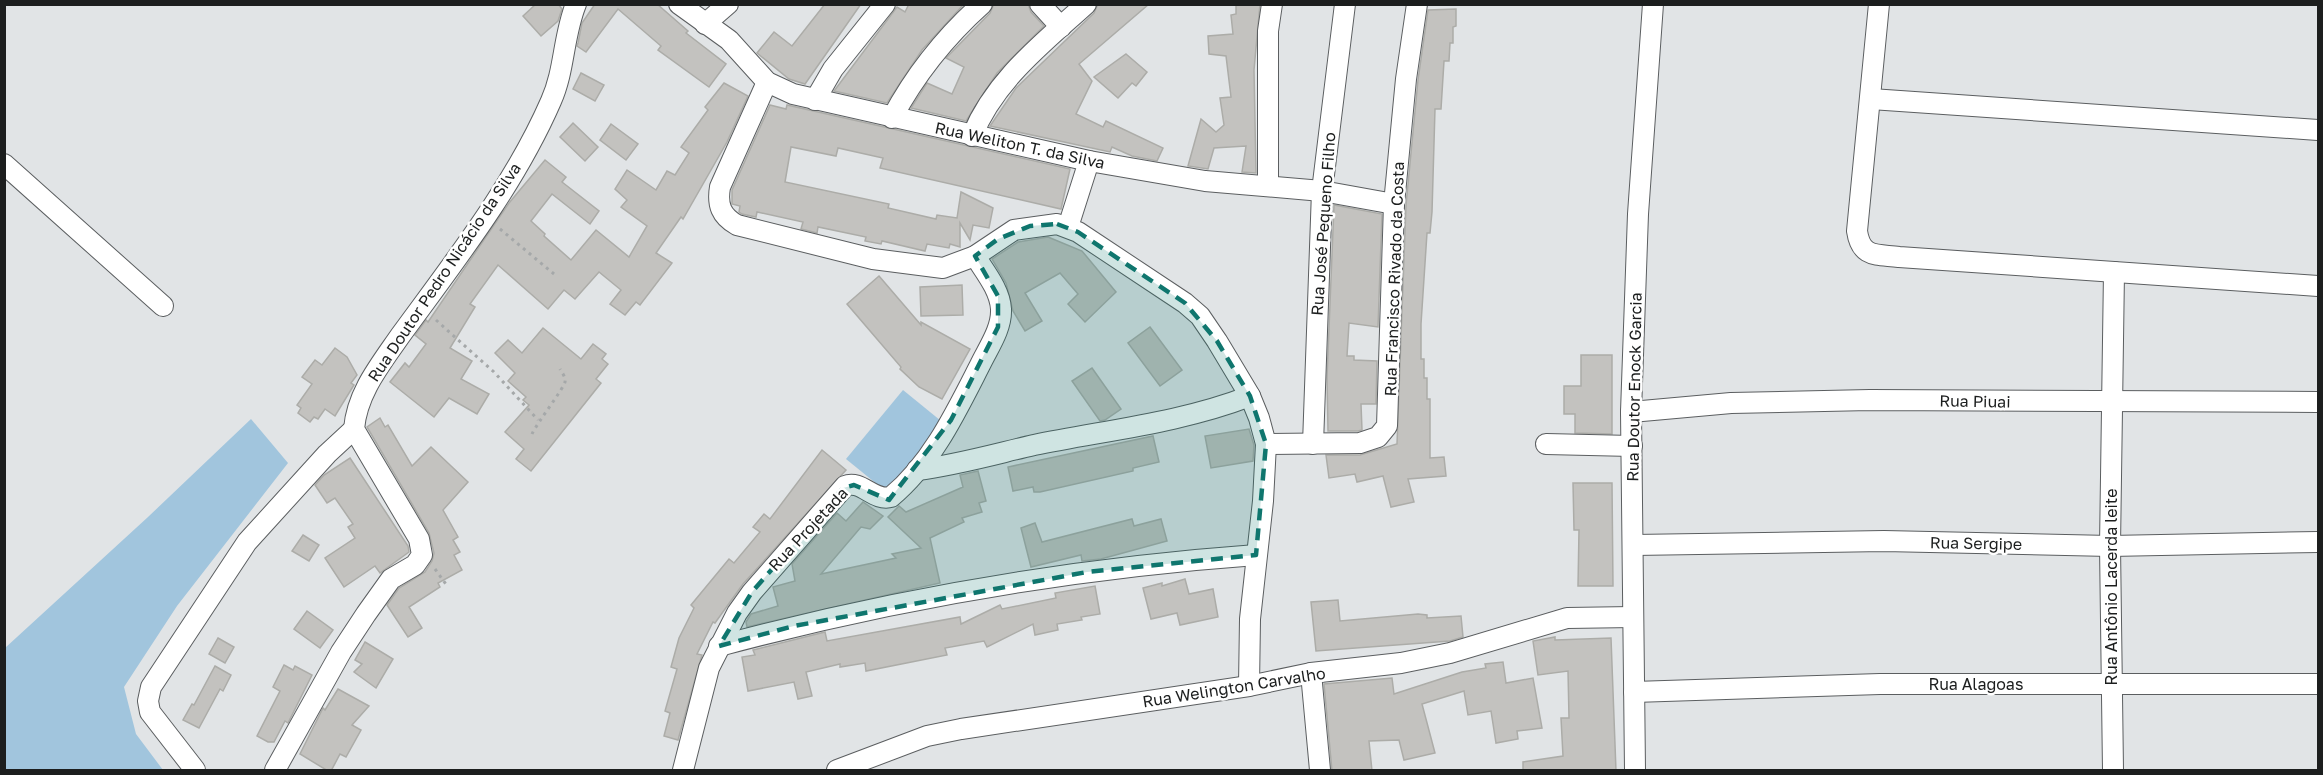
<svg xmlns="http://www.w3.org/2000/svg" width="2323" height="775" viewBox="0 0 2323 775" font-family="'Golos Text',sans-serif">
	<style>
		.green { fill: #a1c5dd }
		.building { fill: #c3c2bf; stroke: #acaca8; stroke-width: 1.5 }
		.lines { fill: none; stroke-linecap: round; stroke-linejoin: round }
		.minor-casing { stroke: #5b5e60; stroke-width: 22 }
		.path { stroke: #a5a8a9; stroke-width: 3; stroke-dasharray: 3 4.5; stroke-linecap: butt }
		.minor { stroke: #fff; stroke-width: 20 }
		.marked { fill: #0f766e; fill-opacity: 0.2; stroke: #0f766e; stroke-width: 4.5; stroke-dasharray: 12 8; stroke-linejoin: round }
		.labels { text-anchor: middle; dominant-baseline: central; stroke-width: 5; stroke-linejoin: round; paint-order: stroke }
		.street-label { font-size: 16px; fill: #1c1e1e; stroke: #fff }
	</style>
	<rect width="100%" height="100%" fill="#e1e4e6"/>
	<g class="green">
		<path d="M903 390 946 425 889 494 846 459Z"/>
		<path d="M251 419 288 463 177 606 124 687 136 734 163 770H5V648L148 517Z"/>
	</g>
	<g class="building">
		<path d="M536 4H558L562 9 558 21 541 36 523 16Z"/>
		<path d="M595 4H657L688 31 686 33 726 64 709 87 658 50 661 46 618 9 586 52 577 46 578 43 582 23Z"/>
		<path d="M825 4H861L805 84 789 79 757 53 774 32 792 46Z"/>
		<path d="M909 4H964L922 50 887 103 834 91 897 7 905 12Z"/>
		<path d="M994 4H1028L1031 12 1044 26 997 73 966 121 911 108 927 83 952 94 964 67 946 58 990 13Z"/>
		<path d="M1098 4H1149L1079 64 1092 81 1076 114 1103 127 1106 121 1163 148 1157 161 1132 156 1112 147 1110 152 990 126 1016 88 1094 13Z"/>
		<path d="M1236 4H1260L1254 70 1256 173 1242 172 1246 146 1214 148 1208 169 1188 166 1201 119 1216 132 1224 125 1220 98 1231 97 1226 56 1209 54 1208 36 1233 34 1231 15 1236 14Z"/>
		<path d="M1456 9V26L1453 27V43H1450L1449 61H1444L1441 109H1435L1432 212 1430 233H1427L1421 324V359H1424V378H1427V399H1430V458L1444 457 1446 476 1408 479 1414 502 1391 507 1383 476 1357 482 1355 474 1329 478 1326 455H1360L1397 444 1406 205 1418 80 1428 10Z"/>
		<path d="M1126 54 1147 72 1136 86 1132 83 1118 98 1094 77Z"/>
		<path d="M581 73 604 85 595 101 573 89Z"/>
		<path d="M724 83 748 96 727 142 683 219 681 217 656 253 672 263 640 305 636 302 625 315 610 304 621 290 599 272 575 299 564 290 548 309 498 265 470 304 475 307 450 348 472 361 461 379 489 394 477 414 449 398 434 417 390 382 405 363 409 367 426 344 415 335 426 320 428 322 509 203 545 160 566 177 562 182 599 211 590 224 552 194 531 221 545 234 544 236 571 260 596 230 629 257 647 226 621 207 627 200 615 189 627 170 656 190 667 171 675 175 689 153 681 147 708 110 705 107Z"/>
		<path d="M770 105 786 109 787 105 1070 169 1061 209 880 168 883 158 838 148 836 156 791 147 785 182 889 204 888 208 936 219 937 215 957 218 961 192 993 208 989 228 973 225 970 240 960 223V247L950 244 949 248 927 244 925 251 882 241 881 244 865 241 866 237 818 227 817 233 801 229 803 222 757 212 756 217 742 214 739 212 740 206 732 204V190Z"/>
		<path d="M573 123 598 147 585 161 560 137Z"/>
		<path d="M611 124 638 144 626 160 600 140Z"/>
		<path d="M1334 205 1382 214 1378 327 1349 323 1347 356H1354V360L1377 361 1376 404H1361L1362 430 1358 431H1328L1327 378Z"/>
		<path d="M1048 237 1082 251 1116 292 1085 322 1068 304 1078 294 1060 273 1025 293 1042 321 1025 331 1013 311 1006 283 992 259 1018 242Z"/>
		<path d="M879 276 921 325V322L970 349 942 399 919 387 900 369 901 367 847 304Z"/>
		<path d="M962 285 963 315 921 316 920 287Z"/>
		<path d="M1150 327 1182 370 1160 386 1128 343Z"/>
		<path d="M543 328 581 359 593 344 606 354 602 359 608 364 596 379 601 383 531 471 516 459 524 449 505 432 529 405 523 400 526 397 508 381 515 373 495 353 508 340 522 353Z"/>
		<path d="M335 348 347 357 357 375 351 383 354 385 335 416 325 409 318 419 314 417 310 422 298 413 301 408 297 405 312 384 302 377 315 360 322 365Z"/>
		<path d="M1581 355H1612V434L1575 433V414H1564V386H1581Z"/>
		<path d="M1092 368 1121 409 1105 420 1100 421 1072 381Z"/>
		<path d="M380 418 385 427 388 425 412 466 431 447 468 482 443 510 458 537 453 540 460 552 454 555 462 570 438 583 440 587 409 607 422 628 408 637 387 605 399 588 425 572 432 561 434 553 429 533 367 427Z"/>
		<path d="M1249 429 1254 445 1253 461 1211 468 1205 436Z"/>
		<path d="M1153 436 1159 462 1133 468V471L1040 492H1034L1033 487 1013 491 1008 467Z"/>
		<path d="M822 450 846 470 743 584 715 623 713 622 697 654 702 655 678 740 664 736 670 713 665 711 677 669 671 667 679 638 694 608 691 605 729 559 734 563 760 532 753 527 764 514 770 519Z"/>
		<path d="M350 458 408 546 409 552 380 573 375 566 344 587 325 558 355 538 348 527 353 524 335 498 327 503 315 485 324 475Z"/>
		<path d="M978 471 986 501 979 503 982 512 962 518 964 522 930 538 940 583 747 627 746 622 751 614 778 606 773 587 795 581 792 564 837 513 846 521 863 502 883 516 870 529 861 527 821 574 896 558 892 554 921 548 888 517 899 506 906 512 963 487 960 475Z"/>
		<path d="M1573 483H1612L1613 586H1578L1579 530H1574Z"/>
		<path d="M1132 519 1134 526 1161 519 1167 541 1101 559 1082 561 1081 555 1031 567 1021 528 1035 523 1042 542Z"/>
		<path d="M303 535 319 545 309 561 292 551Z"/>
		<path d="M1185 579 1189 594 1213 589 1218 617 1180 625 1177 613 1151 619 1143 588 1162 583V586Z"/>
		<path d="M1095 586 1100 614 1081 617 1082 620 1057 624 1058 630 1035 635 1033 624 987 647 984 641 945 648 947 655 866 671 865 663 840 667V664L806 672 812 696 798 699 794 682 748 691 742 657 755 655 753 650 825 632 827 641 960 617 961 624 1000 605 1002 609 1056 598 1055 593Z"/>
		<path d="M1338 600 1340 621 1418 614 1427 615V618L1461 616 1463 637 1450 641 1316 651 1311 602Z"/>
		<path d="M307 611 333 630 320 648 294 629Z"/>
		<path d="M1555 637V640L1611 638 1616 771H1523V762L1563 756 1561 718H1569L1568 671 1538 675 1533 641Z"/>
		<path d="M218 638 234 647 225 663 209 654Z"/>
		<path d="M365 642 393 659 376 688 354 672 362 664 355 660Z"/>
		<path d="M1503 662 1506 683 1533 678 1542 728 1517 731 1518 739 1496 743 1491 711 1468 715 1464 691 1422 704 1435 753 1404 760 1399 740 1369 741 1372 771H1332L1324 684 1392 678 1394 694 1462 672 1486 668 1485 664Z"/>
		<path d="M284 665 293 670 295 666 312 675 288 723 285 721 274 742H268L257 736 280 691 273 687Z"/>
		<path d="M215 666 231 675 223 691 220 689 199 728 183 720 192 704 194 705Z"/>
		<path d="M338 689 369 706 352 725 361 730 346 757 340 754 331 771H328L300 754 323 708 325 710Z"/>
	</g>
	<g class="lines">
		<defs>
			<g id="minor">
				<path d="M679 4 729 40 767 82 793 94 1089 161 1205 181 1322 191 1394 204"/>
				<path d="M1040 4 1061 27"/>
				<path d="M1879 4 1857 231C1861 258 1876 254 1899 257L2318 286"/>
				<path d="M705 24 728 4"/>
				<path d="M767 82 720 187C717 205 721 216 737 225L873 259 943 268 975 256 1014 230 1057 224 1078 232 1185 303 1200 316 1217 341 1250 396 1259 418 1266 444 1263 501 1250 619 1249 686"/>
				<path d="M1871 99 2318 130"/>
				<path d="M815 100 833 69 885 4"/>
				<path d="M892 118C916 73 944 38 982 4"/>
				<path d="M972 136C995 80 1042 44 1086 4"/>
				<path d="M4 164 163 306"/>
				<path d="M1268 186V31L1272 4"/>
				<path d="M1068 227 1089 161"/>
				<path d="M1631 412 1731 403 1870 400 2318 402"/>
				<path d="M1266 444 1360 443 1378 437 1387 426 1394 204 1406 79 1417 4"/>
				<path d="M1313 444 1322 191 1345 4"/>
				<path d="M1546 444 1632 446"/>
				<path d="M917 470C957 465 995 454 1034 445 1107 430 1180 423 1250 396"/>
				<path d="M1634 545 1884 541 2110 546 2318 542"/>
				<path d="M719 646C894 599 1076 568 1256 555"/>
				<path d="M1311 673 1320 770"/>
				<path d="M1634 692 1880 684H2318"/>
				<path d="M195 770 150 712 148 701 151 687 247 542 327 454 354 429"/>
				<path d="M275 770 341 652 366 614 391 579 415 565 422 555 419 539 354 429C357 393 380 365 400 336 454 262 514 186 551 101 565 70 563 36 576 4"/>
				<path d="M683 770 709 668 737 613 752 592 845 486C861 479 874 502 891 497 932 463 956 412 980 365 988 348 1002 329 1001 309 1000 290 985 272 975 256"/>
				<path d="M837 770 927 736 961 729 1249 686 1311 673 1401 663 1450 653 1567 618 1633 617"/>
				<path d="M1635 770 1631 412 1638 214 1653 4"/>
				<path d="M2113 770 2110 546 2114 272"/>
			</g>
		</defs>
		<use href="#minor" class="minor-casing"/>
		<g class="path">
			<path d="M500 229 554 274"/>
			<path d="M436 320 494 372 538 420"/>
			<path d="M532 434C537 423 564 388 565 382 566 377 562 373 560 369"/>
			<path d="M435 569 448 587"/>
		</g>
		<use href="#minor" class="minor"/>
	</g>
	<path class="marked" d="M1057 224 1078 232 1185 303 1217 341 1250 396 1266 444 1256 555 1087 572 794 626 719 646 752 592 843 488 854 485 889 500 951 420 998 327V296L975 256 998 239 1030 226Z"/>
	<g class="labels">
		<g class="street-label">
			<text transform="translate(1020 145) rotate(12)">Rua Weliton T. da Silva</text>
			<text transform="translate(1323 224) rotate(-86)">Rua José Pequeno Filho</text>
			<text transform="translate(444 272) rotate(-56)">Rua Doutor Pedro Nicácio da Silva</text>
			<text transform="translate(1394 279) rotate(-88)">Rua Francisco Rivado da Costa</text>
			<text transform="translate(1634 387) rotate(-89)">Rua Doutor Enock Garcia</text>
			<text transform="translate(1975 401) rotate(1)">Rua Piuai</text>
			<text transform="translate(808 529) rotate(-47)">Rua Projetada</text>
			<text transform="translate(1976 543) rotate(1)">Rua Sergipe</text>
			<text transform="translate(2111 587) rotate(-90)">Rua Antônio Lacerda leite</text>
			<text x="1976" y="684">Rua Alagoas</text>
			<text transform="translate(1234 687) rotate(-9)">Rua Welington Carvalho</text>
		</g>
	</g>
	<rect width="2323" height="775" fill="none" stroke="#1c1e1e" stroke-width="12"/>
</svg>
